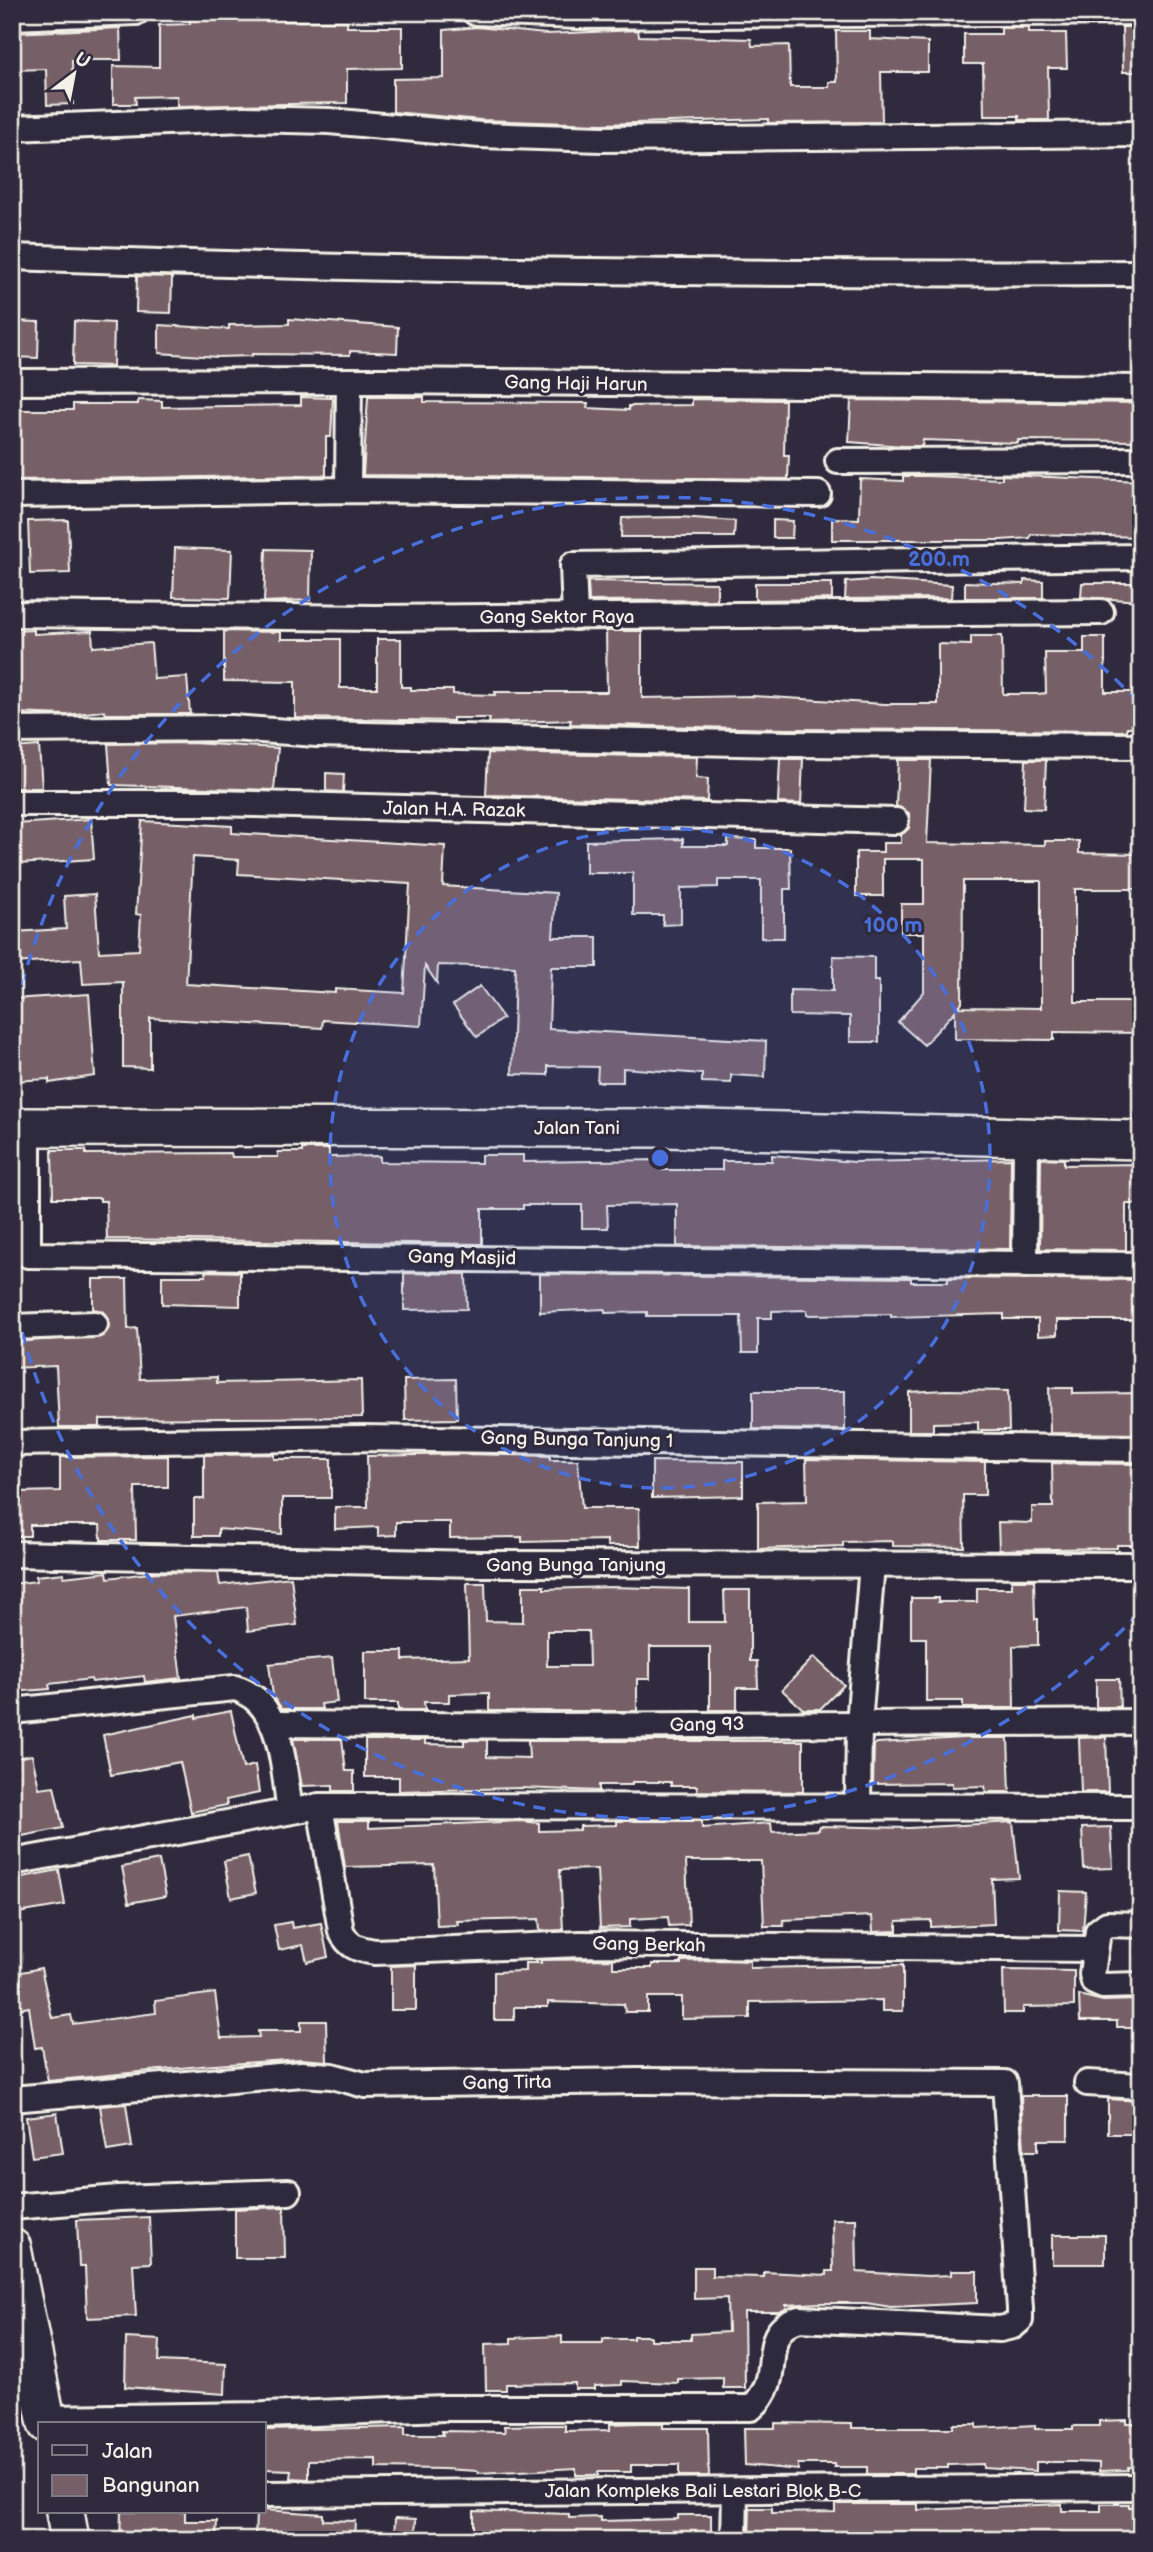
<svg xmlns="http://www.w3.org/2000/svg" width="1153" height="2552" viewBox="0 0 1153 2552" font-family="'Balsamiq Sans',sans-serif">
	<style>
		.building { fill: #775f68; stroke: #f4f1e8; stroke-width: 2; fill-rule: evenodd }
		.lines { fill: none; stroke-linecap: round; stroke-linejoin: round }
		.street-casing { stroke: #f4f1e8; stroke-width: 30 }
		.secondary-casing { stroke: #f4f1e8; stroke-width: 42 }
		.street { stroke: #2f2a3d; stroke-width: 24 }
		.secondary { stroke: #2f2a3d; stroke-width: 37 }
		.ring { fill: none; stroke: #486fdb; stroke-width: 3.5; stroke-dasharray: 12 9 }
		.labels { text-anchor: middle; dominant-baseline: central; stroke-width: 6; stroke-linejoin: round; paint-order: stroke }
		.street-label { font-size: 19px; fill: #f4f1e8; stroke: #2f2a3d }
		.centre { fill: #486fdb; stroke: #2f2a3d; stroke-width: 3.5 }
		.ring-label { font-size: 21px; text-anchor: middle; font-weight: bold; fill: #486fdb; stroke: #2f2a3d; stroke-width: 6; stroke-linejoin: round; paint-order: stroke }
	</style>
	<rect width="100%" height="100%" fill="#2f2a3d"/>
	<filter id="ink" filterUnits="userSpaceOnUse"><feTurbulence type="fractalNoise" baseFrequency=".0143" numOctaves="2"/><feDisplacementMap in="SourceGraphic" scale="14" xChannelSelector="R" yChannelSelector="G"/><feConvolveMatrix kernelMatrix="1 2 1 2 8 2 1 2 1" color-interpolation-filters="sRGB"/></filter>
	<g filter="url(#ink)">
		<g class="building">
			<path d="M284 14V21H347V27H402V68L347 69V103L177 106V96L135 97 136 104H113V66L159 67V25L190 24V18Z"/>
			<path d="M477 27 546 34 638 30 639 36 751 39 752 46 789 45 790 87H829V82H837L836 31H870V39L928 42V72H881L882 122 768 123V119L602 124 481 120 393 112V79L444 78V30Z"/>
			<path d="M1122 27H1141V72H1123Z"/>
			<path d="M120 28 121 60H72L73 104 47 105 46 69 12 70V33Z"/>
			<path d="M1001 28H1029V33H1066L1067 68H1048L1049 120H1019V116H984L983 64H964V34H1001Z"/>
			<path d="M137 276 172 277 171 313 136 312Z"/>
			<path d="M289 319 398 327 397 353 350 351V355L252 354V356L218 357 159 353V325L229 329V325L289 324Z"/>
			<path d="M12 321 39 322 38 358 12 357Z"/>
			<path d="M74 321 114 323 113 366 73 365Z"/>
			<path d="M301 397 333 398 331 437H326V475L12 480V410H73V404H138V400L162 401V407L301 405Z"/>
			<path d="M368 397H424V402L588 403 587 408 629 410V406L692 405V399L785 400 784 455H789L788 479 363 475Z"/>
			<path d="M851 400 1141 403V441L1018 440V443L923 440 922 446H904L849 442Z"/>
			<path d="M1002 475 1141 481V537L1031 534 1030 538 1001 540H832V518L859 519 860 479 903 481V476H927L1002 479Z"/>
			<path d="M680 517 735 521 734 537H621L622 518Z"/>
			<path d="M68 520 70 573 30 574 28 521Z"/>
			<path d="M773 520 793 521 792 538H773Z"/>
			<path d="M175 548 232 550 230 598 173 597Z"/>
			<path d="M266 549 311 550 310 600 264 602Z"/>
			<path d="M871 580 952 585 951 598 845 599 846 582Z"/>
			<path d="M1024 580 1043 581V598H965V582L1024 584Z"/>
			<path d="M588 581 717 583V600L589 601Z"/>
			<path d="M755 583H832V599L755 600Z"/>
			<path d="M1082 583H1141V601L1081 597Z"/>
			<path d="M34 630V634L92 631 93 647 151 643 154 679 187 677 190 714H106L104 711 66 715 13 713 12 631Z"/>
			<path d="M224 631 281 632V639H340V688H377V639H401V687H411V690H453V694L496 695 495 692H607L606 631H642V698L753 696 885 704H938V644L971 645V636H1002L1003 694H1038L1046 693 1045 653H1084V637H1105V692H1141V727H1127V731L788 729 570 724 571 720 489 723 490 718H453V721L295 718V682L224 681Z"/>
			<path d="M192 743 278 748 274 790 111 785 108 744Z"/>
			<path d="M39 746 42 788H12V748Z"/>
			<path d="M488 753 697 757 696 778 708 779 707 801 486 795Z"/>
			<path d="M780 759H803L801 804 778 803Z"/>
			<path d="M898 760H931L927 843 1045 845V841H1079V853L1141 854V889H1075V1002H1141V1033L1054 1032V1040L955 1039V1011L924 1045 898 1022 924 992V933H901V904H924V859H883V896H856V852H883V843H901V835L909 828V813L896 806ZM963 881H1041V1008L958 1007 962 1003Z"/>
			<path d="M1026 760H1046L1044 809 1024 808Z"/>
			<path d="M326 773 344 774 343 792 326 791Z"/>
			<path d="M91 819 94 859 18 864 15 824Z"/>
			<path d="M142 821 232 826V833L445 846 443 886 556 893 553 937H597V967H551L549 1029 766 1041 765 1077 731 1075V1083L702 1082V1074L623 1068V1082H597L598 1067 548 1066V1075L512 1074 515 967 438 965 437 983 425 966 421 1026 323 1020 322 1028 150 1018V1068L123 1067V982L83 984 81 959 12 963V932L66 929 64 896 95 894 99 952 139 950 141 915 136 914ZM193 857 239 860 238 874 410 884 404 993 335 989V993L186 984Z"/>
			<path d="M683 839V846H728V839L756 840V848H790L791 889H784V938H761V880H718V887L681 888V924L663 925V915H633V873H586V841Z"/>
			<path d="M833 956 874 957V981H879V1042H850V1016L790 1015V990L833 991Z"/>
			<path d="M480 986 503 1018 477 1037 453 1005Z"/>
			<path d="M89 994 95 1076 49 1083V1079L12 1081V999Z"/>
			<path d="M302 1149H329V1157L380 1156V1162L481 1163V1155H523V1162L662 1160V1170H722V1161H772V1155L855 1162 1011 1159 1010 1249 677 1246V1204L607 1205 608 1228H582V1205H523V1209H482V1244L107 1239 106 1201H100V1198H53L52 1150H86V1154L231 1153 232 1157H278V1152H302Z"/>
			<path d="M1041 1158 1064 1159V1165L1141 1164V1204H1126V1250L1040 1249Z"/>
			<path d="M206 1271 240 1272V1306L162 1304V1276H206Z"/>
			<path d="M404 1273 466 1274 467 1309 404 1310Z"/>
			<path d="M540 1274 911 1278V1282H948V1278L1141 1280V1320H1057V1335L1038 1336V1319H1004V1314L891 1317V1314L807 1315V1310L772 1311V1318H758V1353H742L741 1316H647V1312L605 1313V1309L540 1312Z"/>
			<path d="M93 1279H127L128 1329 137 1328 140 1379 217 1377V1383L361 1380 362 1417 100 1419V1427H59L56 1366 12 1368V1342L103 1336 110 1323 103 1311 93 1309Z"/>
			<path d="M456 1379 457 1419 405 1420 404 1380Z"/>
			<path d="M1049 1388H1073V1394L1138 1393V1434L1050 1433Z"/>
			<path d="M946 1390 1008 1391 1009 1430H978V1422L933 1423V1431H909V1392Z"/>
			<path d="M753 1391H845V1430L753 1429Z"/>
			<path d="M274 1454V1459H331V1498H282V1534L218 1529V1536H194V1499H204V1455Z"/>
			<path d="M467 1454 550 1456V1460H578L582 1508H639L640 1546H607V1540L522 1542V1537L450 1538V1522H396V1535L378 1536V1527L335 1529V1507H368L367 1456Z"/>
			<path d="M168 1456V1487H135L136 1540H101L100 1525H30V1536H12V1515H18L17 1492 60 1491V1457Z"/>
			<path d="M806 1459 985 1462V1495H963L964 1547 893 1546V1541L843 1542V1546L758 1549V1502L807 1501Z"/>
			<path d="M652 1461 743 1462V1496L652 1498Z"/>
			<path d="M1052 1463 1138 1464 1137 1545H1117V1548L999 1550 998 1522 1032 1523V1507H1053Z"/>
			<path d="M107 1572 108 1578 157 1572 218 1573 220 1585 291 1577 297 1625 248 1631 246 1607 173 1616 181 1678 145 1682 144 1676 92 1682 91 1679 49 1684 50 1689 12 1692V1584L37 1581 36 1576 64 1573V1577Z"/>
			<path d="M1012 1580H1034L1035 1619H1038V1645L1013 1646 1014 1708H963V1701H926V1638H911V1598H938V1602H977V1588H1012Z"/>
			<path d="M467 1583H485L486 1621 523 1622V1586H544V1589L611 1587 689 1589V1622H725L724 1590H750V1661H757L758 1688H737V1710H710V1647H650V1679H637V1711H489V1693L449 1694V1702H424L425 1710H398V1703H365V1651H403V1660L469 1658ZM547 1631H588L589 1666H547Z"/>
			<path d="M814 1657 844 1685 820 1709H803L782 1690Z"/>
			<path d="M332 1658 337 1702 321 1704 322 1709H282L273 1696 269 1664Z"/>
			<path d="M1096 1679H1119L1120 1707H1096Z"/>
			<path d="M231 1711 243 1768 255 1765 259 1793 226 1800 227 1805 191 1812 180 1762 111 1775 103 1735 196 1715V1718Z"/>
			<path d="M1106 1737 1108 1792H1081L1079 1738Z"/>
			<path d="M963 1738H1008L1010 1792H986L985 1786 952 1787V1783L873 1784 874 1745 877 1743Z"/>
			<path d="M293 1739H342L346 1771H354V1791H333V1785L302 1786Z"/>
			<path d="M365 1740H425V1744L464 1745V1740H487V1757L529 1758 528 1741H803V1792L697 1791V1786H671V1782H632V1785H599V1791L521 1788 399 1791V1777H365Z"/>
			<path d="M32 1755 39 1788 54 1786 63 1828 12 1838V1759Z"/>
			<path d="M338 1821H369V1828L521 1821 539 1823V1831L580 1830V1826L617 1825V1821H702V1828L771 1823 772 1832 819 1830V1826L909 1828 1013 1822 1019 1878 992 1879 994 1924 931 1927V1920L897 1921V1931L873 1932 872 1916 783 1920 784 1926H764L761 1861H686L689 1925 669 1926 668 1917 630 1919V1927L600 1928 597 1869 560 1870 563 1930 540 1931 539 1919 457 1921 458 1925 437 1926 434 1865 345 1867Z"/>
			<path d="M1111 1827 1113 1868 1084 1869 1082 1828Z"/>
			<path d="M248 1856 256 1893 231 1898 224 1861Z"/>
			<path d="M159 1860 166 1896 129 1903 122 1867Z"/>
			<path d="M59 1870 65 1905 12 1914V1879Z"/>
			<path d="M1060 1891 1086 1892 1083 1931 1059 1930Z"/>
			<path d="M291 1922 292 1928 321 1923 328 1957 307 1962 303 1945 279 1950 274 1925Z"/>
			<path d="M613 1959V1968H652V1964H681V1961L720 1960 750 1961V1968L903 1965V2011H882V2000L750 2002V2018L682 2019V1997H648V2012H625L624 2004 548 2002V2007H514V2020H494V1972L525 1971V1963H541V1960Z"/>
			<path d="M416 1965V2010H391V1966Z"/>
			<path d="M41 1968 52 2018 71 2015 73 2024 156 2013 155 2001 215 1993 221 2038 259 2037 258 2031H301V2021H326L327 2061 301 2059 201 2066 48 2081 42 2047 35 2048 29 2007 19 2009 12 1976V1974Z"/>
			<path d="M1003 1970 1074 1971V2006L1023 2007V2013H1004Z"/>
			<path d="M1079 1995 1103 2001 1137 2000V2027H1117V2021H1080Z"/>
			<path d="M1021 2096H1068V2140H1038V2151H1024Z"/>
			<path d="M1108 2099 1141 2101V2134H1108Z"/>
			<path d="M126 2104 132 2147 107 2151 100 2106Z"/>
			<path d="M57 2113 63 2153 32 2157 26 2117Z"/>
			<path d="M284 2207 285 2258H235V2209Z"/>
			<path d="M149 2217 151 2263 133 2264 136 2316 87 2318 85 2266H79L77 2220Z"/>
			<path d="M832 2219H856L857 2272 928 2276 951 2275V2271H977V2303L891 2307 866 2303H820L786 2305V2309L779 2312H744L745 2388H723V2378L678 2379V2383L622 2381V2385L595 2386V2389H575V2383L506 2384V2390H486L485 2344 511 2343V2338L562 2336V2343H603V2339H633V2336H650V2340H691V2334L728 2332 727 2298 694 2299V2267H712V2276L764 2277V2272L827 2275V2271H833Z"/>
			<rect x="1052" y="2235" width="53" height="29"/>
			<path d="M126 2338 160 2340 159 2361 226 2364 225 2394 125 2387Z"/>
			<path d="M1127 2420V2424H1141V2467H1128V2470L1099 2471V2463L1073 2462H1036V2471L983 2468V2464L948 2465V2468H913V2474H867V2467H834V2464H798V2470L745 2465 744 2428H775V2423L852 2424V2428H953V2424H977V2428L1035 2425V2429H1073V2426H1099V2421Z"/>
			<path d="M641 2423H663V2428H708L709 2476H679V2465H631V2472H598V2475H576V2468L478 2473V2471L443 2469 376 2468V2459L309 2460V2479L290 2478 291 2470 264 2469V2430L405 2427V2435H443L442 2431 505 2432 504 2426 546 2425H565V2431L610 2430V2424Z"/>
			<path d="M835 2504H918V2510L1062 2504V2511H1101V2504H1129V2507H1141V2540H749L750 2508H772V2513L835 2512Z"/>
			<path d="M264 2510 323 2514V2520L355 2521 354 2540H255L256 2512Z"/>
			<path d="M474 2511 569 2514V2518L601 2517V2521L678 2519V2515H711V2540H474Z"/>
			<path d="M121 2512H185V2521H217L216 2540H120Z"/>
			<path d="M395 2518 416 2519 415 2540 394 2539Z"/>
		</g>
		<g class="lines">
			<defs>
				<g id="street">
					<path d="M475 12 578 16 1141 12"/>
					<path d="M12 17 136 12"/>
					<path d="M12 128 245 119 329 121 480 135 602 139 1141 134"/>
					<path d="M12 257C388 271 765 275 1141 273"/>
					<path d="M12 382 384 381 1141 388"/>
					<path d="M838 461 1141 460"/>
					<path d="M348 490 349 381"/>
					<path d="M12 495 348 490 818 494"/>
					<path d="M12 614 375 618 1101 612"/>
					<path d="M575 617 573 565 1141 557"/>
					<path d="M12 730 232 728 317 734 788 744 1141 746"/>
					<path d="M12 803H214L896 821"/>
					<path d="M28 1127V1255L1141 1265"/>
					<path d="M1025 1265 1026 1138"/>
					<path d="M12 1327 95 1324"/>
					<path d="M12 1443 362 1438 1141 1449"/>
					<path d="M12 1554 479 1564 1141 1565"/>
					<path d="M12 1711 235 1688C284 1702 283 1770 290 1811"/>
					<path d="M274 1724 554 1726 1141 1722"/>
					<path d="M320 1806 341 1931C349 1947 357 1949 375 1952L581 1944 1094 1949"/>
					<path d="M858 1806 859 1724 872 1564"/>
					<path d="M12 1862 320 1806 1141 1807"/>
					<path d="M1141 1925 1107 1924 1098 1931 1092 1974 1094 1982 1103 1986 1141 1985"/>
					<path d="M1087 2083 1141 2086"/>
					<path d="M12 2099 302 2074 332 2076 365 2085 639 2081 1005 2083 1020 2309V2320L1013 2326 1000 2329 799 2319C753 2334 789 2375 751 2408H444L264 2415 45 2418"/>
					<path d="M12 2207 119 2198 288 2192"/>
					<path d="M264 2494 1141 2487"/>
					<path d="M734 2540 735 2491"/>
				</g>
				<g id="secondary">
					<path d="M12 1127 664 1128 1141 1140"/>
					<path d="M12 2248 47 2424"/>
					<path d="M65 2512 70 2540"/>
				</g>
			</defs>
			<use href="#street" class="street-casing"/>
			<use href="#secondary" class="secondary-casing"/>
			<use href="#street" class="street"/>
			<use href="#secondary" class="secondary"/>
		</g>
	</g>
	<circle cx="660" cy="1158" r="330" fill="#486fdb" fill-opacity=".12"/>
	<g class="ring">
		<circle cx="660" cy="1158" r="330"/>
		<path d="M1139 1613A661 661 0 0 1 12 1290M12 1026A661 661 0 0 1 1139 703"/>
	</g>
	<g class="labels">
		<g class="street-label">
			<text transform="translate(576 384) rotate(1)">Gang Haji Harun</text>
			<text x="557" y="617">Gang Sektor Raya</text>
			<text transform="translate(454 810) rotate(1)">Jalan H.A. Razak</text>
			<text x="577" y="1128">Jalan Tani</text>
			<text transform="translate(462 1258) rotate(1)">Gang Masjid</text>
			<text transform="translate(577 1440) rotate(1)">Gang Bunga Tanjung 1</text>
			<text x="576" y="1565">Gang Bunga Tanjung</text>
			<text transform="translate(707 1725) rotate(-1)">Gang 93</text>
			<text transform="translate(649 1945) rotate(1)">Gang Berkah</text>
			<text transform="translate(507 2083) rotate(-1)">Gang Tirta</text>
			<text x="703" y="2491">Jalan Kompleks Bali Lestari Blok B-C</text>
		</g>
	</g>
	<circle cx="660" cy="1158" r="10" class="centre"/>
	<g class="ring-label">
		<text x="939" y="566">200 m</text>
		<text x="893" y="932">100 m</text>
	</g>
	<rect width="1153" height="2552" fill="none" stroke="#2f2a3d" stroke-width="42"/>
	<rect x="21" y="21" width="1111" height="2510" fill="none" stroke="#f4f1e8" stroke-width="2.5" filter="url(#ink)"/>
	<rect x="38" y="2422" width="228" height="91" fill="#2f2a3d" stroke="#7e7a81" stroke-width="2"/>
	<rect x="52" y="2445" width="35" height="10" fill="#2f2a3d" stroke="#7e7a81" stroke-width="2"/>
	<text x="102" y="2458" font-size="21" fill="#f4f1e8">Jalan</text>
	<rect x="52" y="2475" width="35" height="21" fill="#775f68" stroke="#7e7a81" stroke-width="2"/>
	<text x="102" y="2492" font-size="21" fill="#f4f1e8">Bangunan</text>
	<g transform="translate(74 74) rotate(32)" stroke="#2f2a3d" stroke-width="5" paint-order="stroke">
	<path d="M0-5L12 26L0 18L-12 26Z" fill="#f4f1e8"/>
	<text y="-10" font-size="19" font-weight="bold" text-anchor="middle" fill="#f4f1e8">U</text>
	</g>
</svg>
